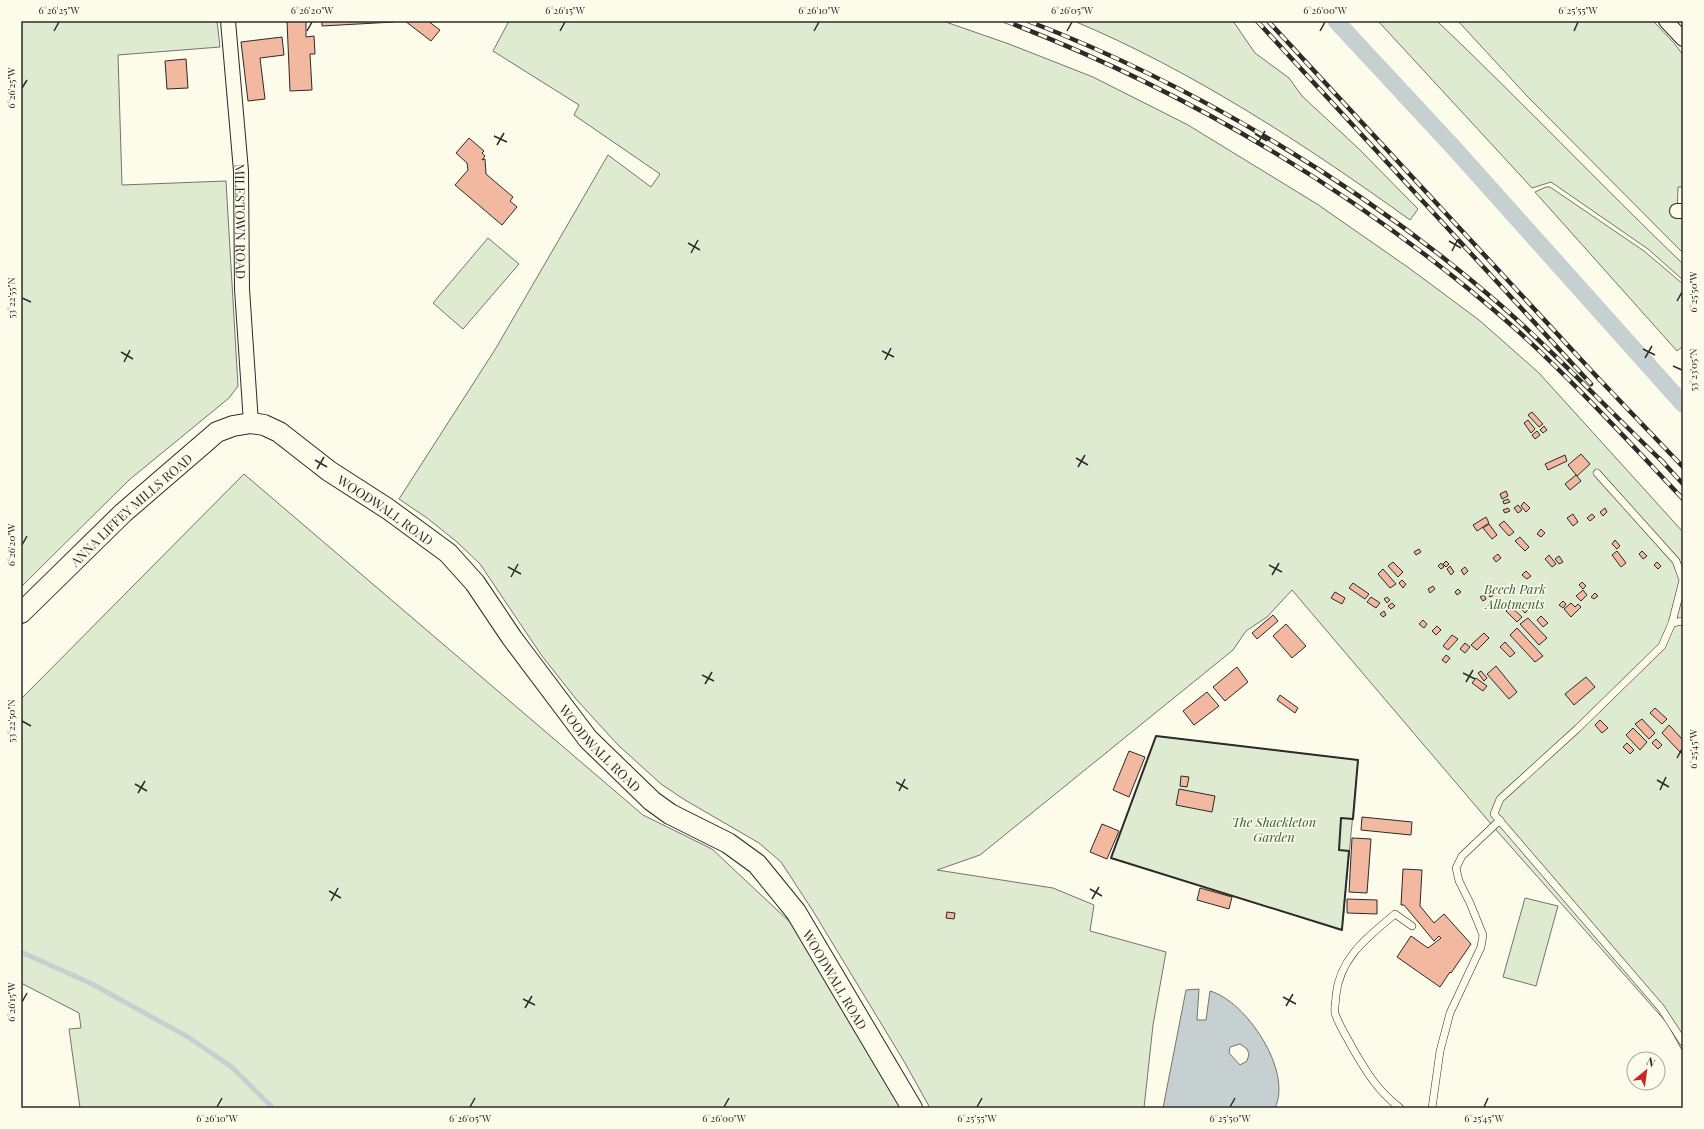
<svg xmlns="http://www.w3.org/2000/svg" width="1704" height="1129" viewBox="0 0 1704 1129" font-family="'Playfair Display',serif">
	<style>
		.green { fill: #deebd1; stroke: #74746e }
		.water { fill: #c7d0d0; stroke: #74746e; fill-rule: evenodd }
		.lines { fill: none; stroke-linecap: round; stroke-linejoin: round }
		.stream { stroke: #c7d0d0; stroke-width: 5 }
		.canal { stroke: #c7d0d0; stroke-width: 17 }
		.building { fill: #f2b8a0; stroke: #2b2b2b }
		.service-casing { stroke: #2b2b2b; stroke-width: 8 }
		.minor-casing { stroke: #2b2b2b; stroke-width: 16 }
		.secondary-casing { stroke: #2b2b2b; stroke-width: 22 }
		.service { stroke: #fdfbea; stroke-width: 7 }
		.minor { stroke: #fdfbea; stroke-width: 14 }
		.secondary { stroke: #fdfbea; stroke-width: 20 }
		.rail-casing { stroke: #2b2b2b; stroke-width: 4.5 }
		.rail { stroke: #fdfbea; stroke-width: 3; stroke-dasharray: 9; stroke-linecap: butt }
		.wall { stroke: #2b2b2b; stroke-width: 2 }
		.ticks { fill: none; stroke: #2b2b2b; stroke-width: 1.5 }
		.labels { text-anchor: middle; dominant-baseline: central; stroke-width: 3; stroke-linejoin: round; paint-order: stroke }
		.street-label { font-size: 13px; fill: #2b2b2b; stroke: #fdfbea }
		.park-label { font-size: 13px; font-style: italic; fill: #34623c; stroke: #fdfbea }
		.neatline { fill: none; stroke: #2b2b2b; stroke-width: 1.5 }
		.ticks-label { font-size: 10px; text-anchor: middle; fill: #2b2b2b }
	</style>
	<rect width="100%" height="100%" fill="#fdfbea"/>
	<g class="green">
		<path d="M21 21H217L220 47 118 55 122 185 226 181 238 386 229 398 129 480 21 587Z"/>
		<path d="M509 21H943L1009 44 1093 77 1188 125 1317 204 1409 268 1479 320 1539 373 1683 532V1052L1667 1023 1497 831 1292 590 1267 617 1246 631 1233 650 980 855 937 870 1053 888 1094 905 1090 931 1166 952 1153 1025 1144 1108H930L905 1063 813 911 781 862 759 843 685 800 661 784 618 745 576 699 542 656 480 564 457 542 427 518 399 499 496 348 608 155 651 187 660 174 574 115 579 105 493 51Z"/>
		<path d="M1074 21H1233L1255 53 1289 78 1302 96 1359 149 1418 209 1410 220C1306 145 1191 70 1074 21Z"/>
		<path d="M1378 21H1437C1521 101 1600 184 1683 264V280L1648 249 1551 182 1532 188Z"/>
		<path d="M1458 21H1653L1674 43 1683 55V187H1678L1677 216H1683V253L1527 96Z"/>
		<path d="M1546 187H1550L1644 251 1683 284V346L1677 351 1535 192Z"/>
		<path d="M488 238 519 264 463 329 433 303Z"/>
		<path d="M244 474 643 815 712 849 792 924 901 1108H80L69 1029 81 1028 79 1013 21 983V699Z"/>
		<path d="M1156 736 1358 760 1342 930 1111 858Z"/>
		<path d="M1525 898 1558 906 1536 986 1503 977Z"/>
	</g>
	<path class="water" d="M1199 989 1197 1020H1206L1210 991C1246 1001 1293 1071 1275 1108H1163L1186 990ZM1240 1044 1247 1049 1249 1054 1247 1061 1240 1065 1229 1053 1230 1047Z"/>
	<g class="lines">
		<path class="stream" d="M21 952 92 984 188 1037 233 1068 273 1108"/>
		<path class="canal" d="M1336 21 1454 148 1683 404"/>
	</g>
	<g class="building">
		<path d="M287 21H306V37L314 36 315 54H310L312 90 290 91Z"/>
		<path d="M322 21H394V22L322 26Z"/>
		<path d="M405 21H428L440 30 431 41Z"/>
		<path d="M282 37 284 55 260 58 265 99 248 101 241 42Z"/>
		<path d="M186 59 188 88 167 89 165 61Z"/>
		<path d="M469 138 484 151 482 153 485 156 482 160 485 159 486 174 513 197 510 201 517 207 502 225 455 185 468 170 467 163 456 153Z"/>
		<path d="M1532 412 1543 424 1539 427 1528 415Z"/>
		<path d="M1528 420 1535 429 1531 433 1524 423Z"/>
		<path d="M1544 426 1547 430 1543 433 1540 430Z"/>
		<path d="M1537 431 1540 435 1535 439 1532 435Z"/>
		<path d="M1581 454 1590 464 1577 476 1568 465Z"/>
		<path d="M1565 455 1567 461 1548 470 1545 464Z"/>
		<path d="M1576 475 1581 481 1570 490 1565 484Z"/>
		<path d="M1506 491 1508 496 1502 499 1500 494Z"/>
		<path d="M1508 499 1510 502 1504 504 1503 501Z"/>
		<path d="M1524 502 1530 508 1526 512 1521 506Z"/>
		<path d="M1518 505 1522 510 1518 513 1514 508Z"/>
		<path d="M1508 508 1510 511 1505 513 1503 510Z"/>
		<path d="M1605 508 1607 512 1603 516 1600 512Z"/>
		<path d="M1573 514 1578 522 1573 526 1567 518Z"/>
		<path d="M1592 514 1595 517 1590 521 1587 518Z"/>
		<path d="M1486 517 1489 523 1477 531 1473 525Z"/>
		<path d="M1504 521 1514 532 1509 536 1499 525Z"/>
		<path d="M1489 524 1497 535 1492 539 1483 528Z"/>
		<path d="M1541 529 1545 533 1541 537 1537 534Z"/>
		<path d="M1520 537 1529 547 1525 551 1515 541Z"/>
		<path d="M1615 540 1620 546 1617 549 1612 544Z"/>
		<path d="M1419 549 1421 552 1416 555 1414 552Z"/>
		<path d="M1617 551 1626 563 1621 567 1612 555Z"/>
		<path d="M1642 551 1647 556 1643 559 1639 554Z"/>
		<path d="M1498 554 1501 558 1496 562 1493 558Z"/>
		<path d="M1549 555 1556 564 1552 567 1545 559Z"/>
		<path d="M1559 556 1563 562 1559 564 1555 559Z"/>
		<path d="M1446 561 1449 564 1446 567 1443 564Z"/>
		<path d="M1393 562 1403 572 1398 577 1388 566Z"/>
		<path d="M1657 562 1661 566 1658 569 1654 565Z"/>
		<path d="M1441 563 1444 567 1441 569 1438 566Z"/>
		<path d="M1450 566 1454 572 1451 575 1447 569Z"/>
		<path d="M1465 567 1468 571 1464 575 1461 570Z"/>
		<path d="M1383 569 1396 584 1390 588 1378 574Z"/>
		<path d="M1526 571 1531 576 1527 579 1522 575Z"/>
		<path d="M1402 580 1406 584 1403 588 1399 583Z"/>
		<path d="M1582 582 1586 586 1583 589 1579 585Z"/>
		<path d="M1353 583 1369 594 1365 599 1349 588Z"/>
		<path d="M1433 586 1435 589 1430 593 1428 589Z"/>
		<path d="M1458 589 1461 592 1457 595 1455 592Z"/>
		<path d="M1583 590 1587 595 1581 601 1576 596Z"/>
		<path d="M1491 591 1494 595 1490 597 1488 594Z"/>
		<path d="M1335 592 1345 598 1342 604 1331 598Z"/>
		<path d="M1595 593 1598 596 1594 599 1591 597Z"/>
		<path d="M1484 595 1486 599 1483 601 1480 597Z"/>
		<path d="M1371 597 1380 603 1376 608 1367 602Z"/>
		<path d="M1387 597 1390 600 1387 603 1384 599Z"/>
		<path d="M1563 601 1566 604 1563 608 1559 605Z"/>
		<path d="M1392 603 1395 606 1391 609 1388 606Z"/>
		<path d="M1571 603 1575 607 1578 604 1581 607 1571 617 1564 609Z"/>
		<path d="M1524 604 1529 609 1525 613 1520 608Z"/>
		<path d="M1511 607 1522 617 1517 622 1506 611Z"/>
		<path d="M1384 611 1386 615 1383 617 1380 614Z"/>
		<path d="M1273 615 1278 621 1257 639 1252 633Z"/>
		<path d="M1541 616 1548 623 1543 627 1537 620Z"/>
		<path d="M1528 618 1547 638 1539 645 1520 624Z"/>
		<path d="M1423 620 1427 624 1424 628 1419 624Z"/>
		<path d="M1286 624 1306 646 1292 658 1273 636Z"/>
		<path d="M1437 626 1441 630 1436 635 1432 631Z"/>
		<path d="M1517 628 1543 656 1535 662 1510 635Z"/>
		<path d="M1484 633 1489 638 1477 650 1471 645Z"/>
		<path d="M1452 635 1458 639 1448 650 1443 646Z"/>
		<path d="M1505 642 1515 653 1510 657 1500 647Z"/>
		<path d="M1465 643 1470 647 1465 653 1460 649Z"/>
		<path d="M1446 655 1450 658 1446 663 1442 660Z"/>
		<path d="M1496 666 1517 692 1509 699 1487 674Z"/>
		<path d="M1237 667 1248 682 1225 701 1213 687Z"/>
		<path d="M1481 671 1487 678 1484 681 1478 673Z"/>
		<path d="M1586 677 1595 687 1574 705 1565 694Z"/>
		<path d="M1476 678 1487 686 1483 691 1472 683Z"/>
		<path d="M1207 692 1219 706 1194 725 1183 711Z"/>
		<path d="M1280 695 1298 708 1295 713 1277 700Z"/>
		<path d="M1655 708 1667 719 1662 724 1650 713Z"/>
		<path d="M1642 719 1655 733 1649 739 1635 724Z"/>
		<path d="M1600 720 1608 728 1602 733 1595 725Z"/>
		<path d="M1669 725 1683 740 1682 754 1662 733Z"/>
		<path d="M1633 728 1647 742 1640 750 1626 735Z"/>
		<path d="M1656 739 1662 745 1658 749 1652 743Z"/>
		<path d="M1627 743 1634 750 1630 754 1623 747Z"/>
		<path d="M1129 751 1145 757 1129 797 1113 790Z"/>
		<path d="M1181 776 1189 777 1187 787 1180 786Z"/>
		<path d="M1179 789 1215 796 1212 812 1176 805Z"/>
		<path d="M1362 817 1412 822 1411 835 1361 830Z"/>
		<path d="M1102 824 1119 831 1107 859 1090 852Z"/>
		<path d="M1352 838 1371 839 1367 893 1349 892Z"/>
		<path d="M1403 869 1422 870 1420 906 1434 923 1444 914 1471 944 1451 973 1450 972 1440 987 1397 957 1411 936 1428 948 1441 938 1439 936 1434 941 1404 905H1401Z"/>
		<path d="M1200 888 1232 897 1229 909 1197 900Z"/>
		<path d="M1347 899 1377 900V914L1347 913Z"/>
		<path d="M947 912 955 913 954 919 946 918Z"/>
	</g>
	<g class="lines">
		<defs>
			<g id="service">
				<path d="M1597 473 1676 561 1683 580 1672 623 1662 646 1577 729 1500 799 1494 814 1661 1008 1683 1042"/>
				<path d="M1672 623 1683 621"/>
				<path d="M1400 1108C1378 1091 1367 1073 1353 1049 1347 1037 1339 1026 1335 1013 1334 1008 1336 1001 1336 995 1340 957 1368 937 1395 914L1412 926"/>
				<path d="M1432 1108 1440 1051 1450 1013 1481 947 1483 935 1470 903 1459 881 1456 868 1462 856 1500 820"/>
			</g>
			<g id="minor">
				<path id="s1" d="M228 21 241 171 242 289 251 423"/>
				<path d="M1666 21 1683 39"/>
				<path d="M1677 211H1683"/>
			</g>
			<g id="secondary">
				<path id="s2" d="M21 613 123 513 217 432 233 426 251 423 264 425 279 432 329 471 388 509 448 553 475 583 512 638 588 739 652 801 670 814 728 843 757 864 796 912 912 1108"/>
			</g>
		</defs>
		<use href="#service" class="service-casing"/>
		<use href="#minor" class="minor-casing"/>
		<use href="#secondary" class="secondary-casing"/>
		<use href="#service" class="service"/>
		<use href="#minor" class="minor"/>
		<use href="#secondary" class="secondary"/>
		<defs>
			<g id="rail">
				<path d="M1005 21C1191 92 1369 199 1518 331 1576 384 1629 442 1683 499"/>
				<path d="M1028 21C1194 85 1363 186 1497 302 1556 353 1608 410 1664 463"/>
				<path d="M1257 21 1591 384"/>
				<path d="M1268 21 1599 379 1683 467"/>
				<path d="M1660 459 1683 484"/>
			</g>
		</defs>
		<use href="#rail" class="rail-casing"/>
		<use href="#rail" class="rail"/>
		<path class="wall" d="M1342 929 1349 851 1339 850 1341 818 1353 819 1358 760 1156 736 1111 858 1342 930"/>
	</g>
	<path class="ticks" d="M54 31 59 22M307 31 312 22M560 31 565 22M814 31 819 22M1067 31 1072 22M1320 31 1325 22M1574 31 1578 22M22 88 27 80M1255 134 1267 141M494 136 507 142M1258 143 1265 131M497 145 504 133M1449 241 1461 248M688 243 700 250M1452 251 1458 239M691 253 698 240M22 298 31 302M1677 301 1682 292M1643 349 1655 355M882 351 894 357M121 352 133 359M1645 358 1652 346M885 360 891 348M124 362 130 350M1673 366 1682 370M1076 458 1088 465M315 460 327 467M1078 467 1085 455M317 469 324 457M22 545 27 536M1269 565 1282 572M508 567 521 574M1272 575 1279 563M511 577 518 564M1463 673 1475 679M702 675 714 681M1466 682 1473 670M705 684 712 672M22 721 31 726M1677 758 1682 749M1657 780 1669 787M896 782 908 789M135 784 147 791M1660 790 1666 777M899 791 905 779M138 793 145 781M1090 889 1102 896M329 891 341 898M1092 899 1099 887M331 901 338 888M1283 997 1296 1004M523 999 535 1005M22 1002 27 993M1286 1006 1293 994M525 1008 532 996M217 1107 222 1098M470 1107 475 1098M724 1107 729 1098M977 1107 982 1098M1230 1107 1235 1098M1484 1107 1488 1098"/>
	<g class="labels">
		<g class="street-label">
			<text stroke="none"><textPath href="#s1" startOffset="201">MILESTOWN ROAD</textPath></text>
			<text stroke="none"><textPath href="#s2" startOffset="151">ANNA LIFFEY MILLS ROAD</textPath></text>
			<text stroke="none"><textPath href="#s2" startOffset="464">WOODWALL ROAD</textPath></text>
			<text stroke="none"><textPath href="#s2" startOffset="788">WOODWALL ROAD</textPath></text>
			<text stroke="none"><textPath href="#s2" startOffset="1125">WOODWALL ROAD</textPath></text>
		</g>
		<g class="park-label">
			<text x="1515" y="588">Beech Park<tspan x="1515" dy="15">Allotments</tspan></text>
			<text x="1274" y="821">The Shackleton<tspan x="1274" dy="15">Garden</tspan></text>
		</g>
	</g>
	<rect width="1704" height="1129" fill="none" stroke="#fdfbea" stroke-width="44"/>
	<g transform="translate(1646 1071) rotate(29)"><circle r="19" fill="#fdfbea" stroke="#a9a89e"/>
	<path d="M0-3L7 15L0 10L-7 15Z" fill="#c62828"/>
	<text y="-6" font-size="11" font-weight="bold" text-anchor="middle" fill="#2b2b2b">N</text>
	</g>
	<rect x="22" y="22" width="1660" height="1085" class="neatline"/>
	<g class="ticks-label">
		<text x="59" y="14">6°26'25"W</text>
		<text x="312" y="14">6°26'20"W</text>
		<text x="565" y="14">6°26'15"W</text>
		<text x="819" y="14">6°26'10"W</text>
		<text x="1072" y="14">6°26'05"W</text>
		<text x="1325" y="14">6°26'00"W</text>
		<text x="1578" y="14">6°25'55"W</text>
		<text transform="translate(11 88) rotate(-90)" y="4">6°26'25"W</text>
		<text transform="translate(1693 292) rotate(-90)" y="4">6°25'50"W</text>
		<text transform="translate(11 298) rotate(-90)" y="4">53°22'55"N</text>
		<text transform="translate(1693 370) rotate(-90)" y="4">53°23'05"N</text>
		<text transform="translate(11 545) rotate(-90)" y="4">6°26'20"W</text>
		<text transform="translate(11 721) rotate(-90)" y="4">53°22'50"N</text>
		<text transform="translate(1693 749) rotate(-90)" y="4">6°25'45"W</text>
		<text transform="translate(11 1002) rotate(-90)" y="4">6°26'15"W</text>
		<text x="217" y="1122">6°26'10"W</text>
		<text x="470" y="1122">6°26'05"W</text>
		<text x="724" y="1122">6°26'00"W</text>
		<text x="977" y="1122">6°25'55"W</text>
		<text x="1230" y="1122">6°25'50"W</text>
		<text x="1484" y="1122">6°25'45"W</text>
	</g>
</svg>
